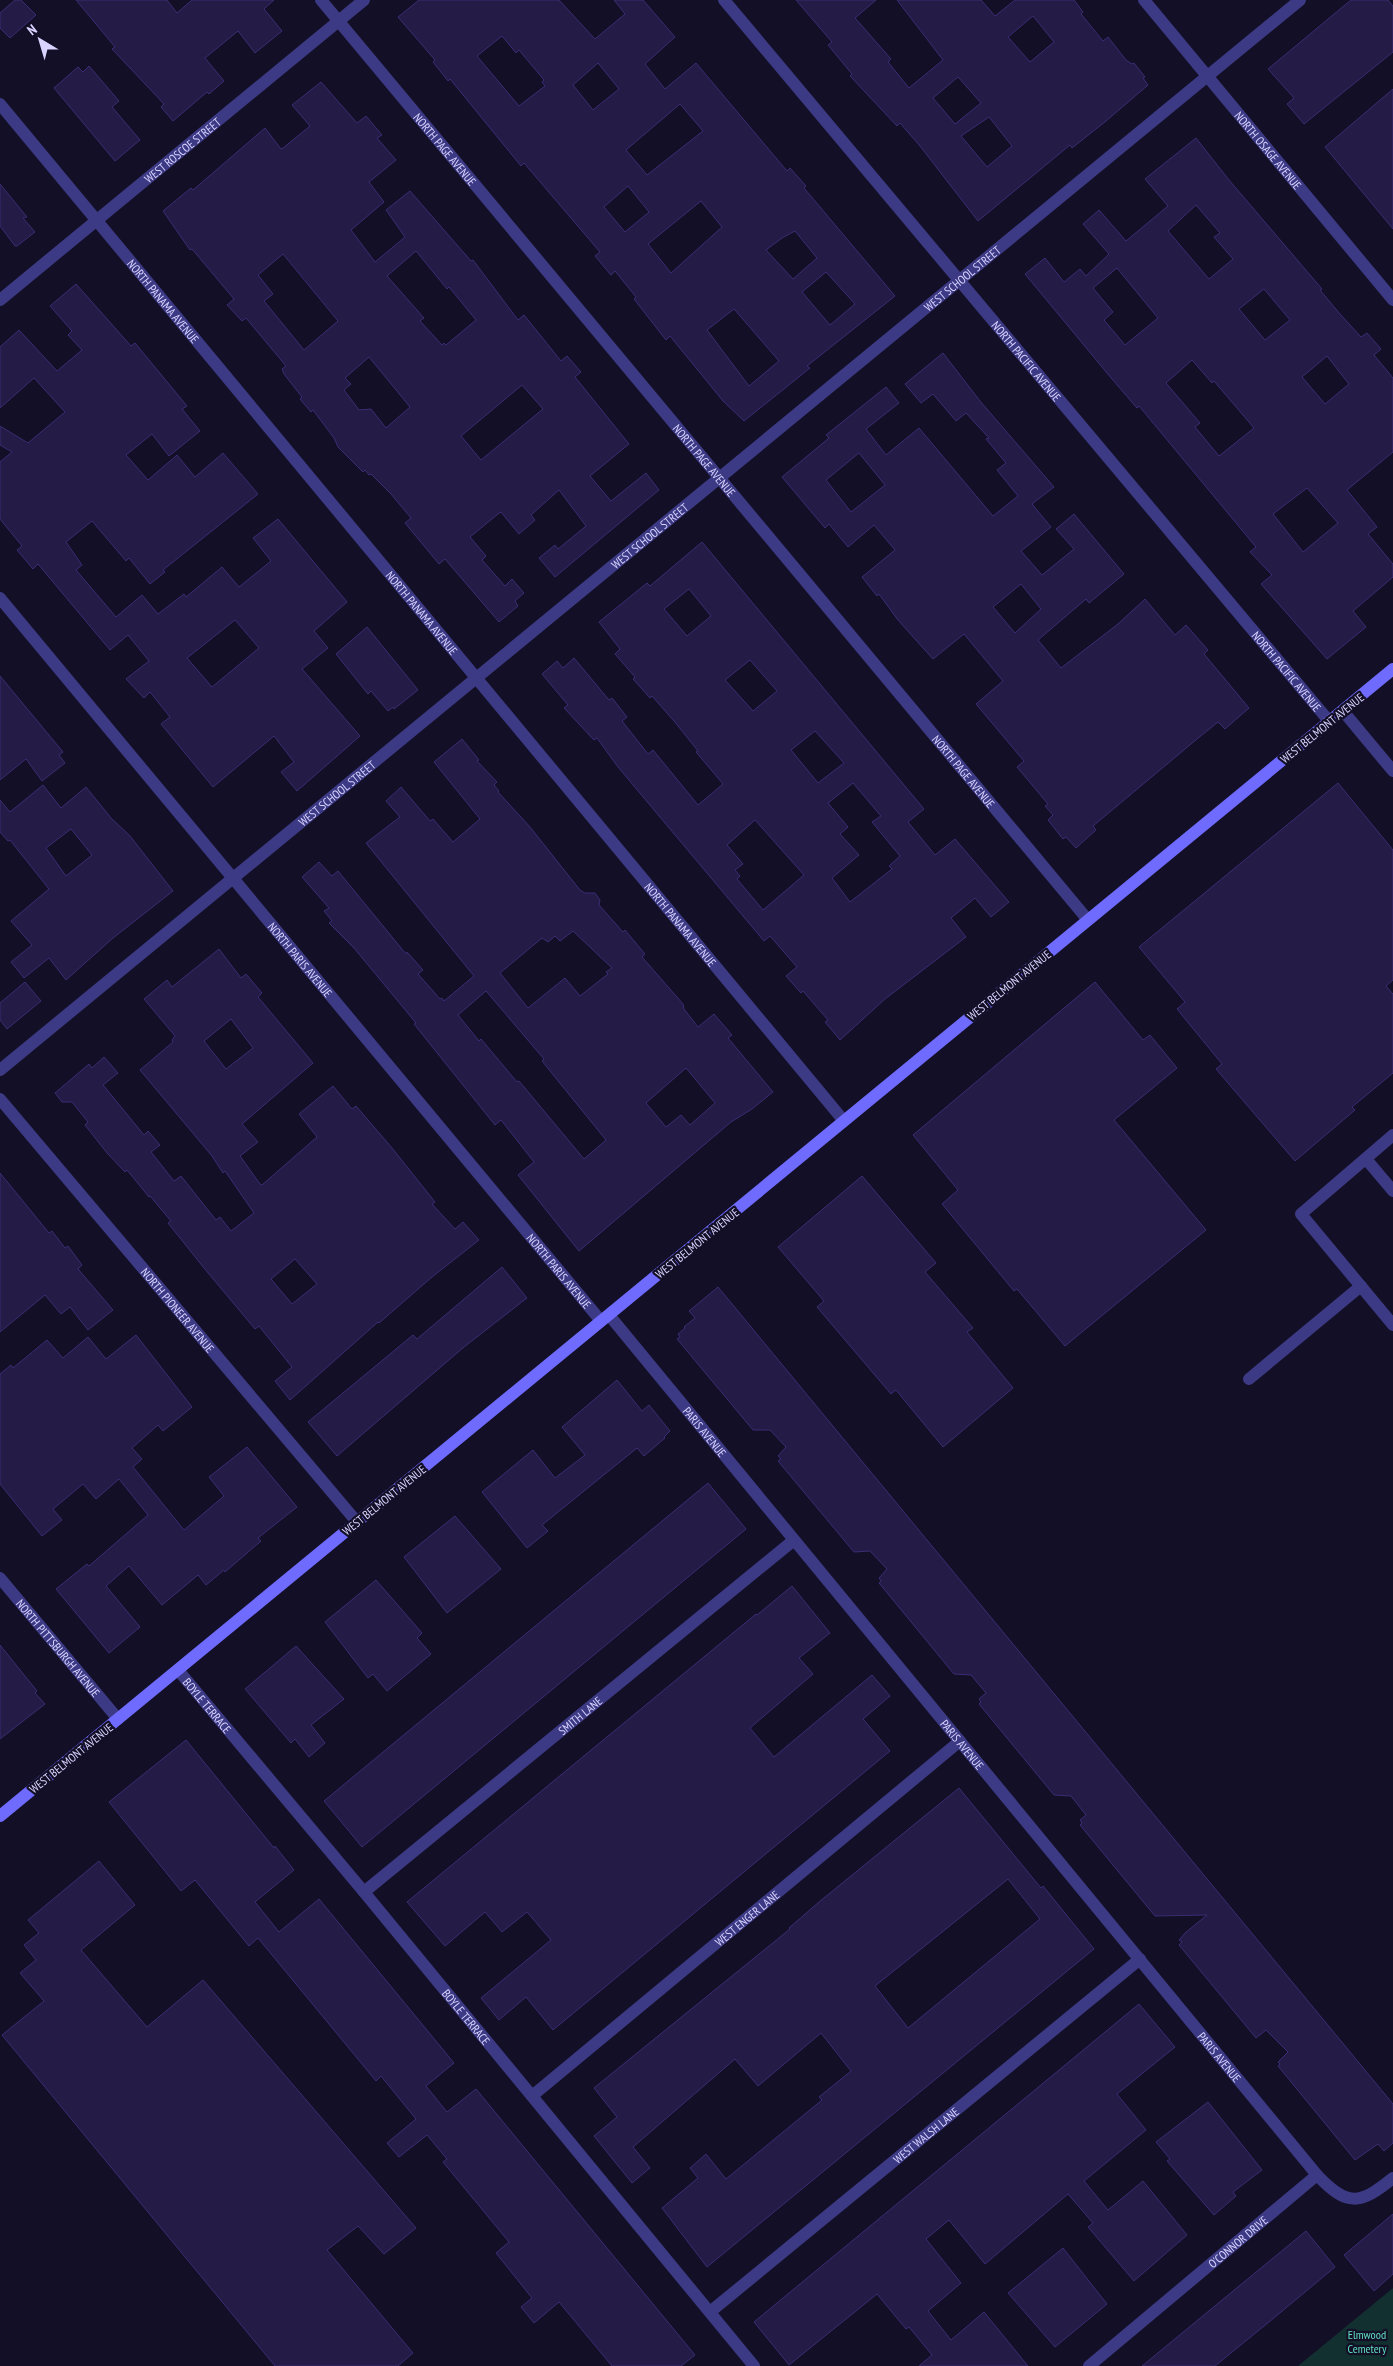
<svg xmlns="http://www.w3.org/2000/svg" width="1393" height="2366" viewBox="0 0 1393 2366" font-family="'PT Sans Narrow',sans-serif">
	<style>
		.green { fill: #12302f }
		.building { fill: #241b47; stroke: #3b2d73; fill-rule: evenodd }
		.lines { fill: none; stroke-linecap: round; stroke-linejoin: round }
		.minor { stroke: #3d3a85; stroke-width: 12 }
		.secondary { stroke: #6f6bff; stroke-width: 12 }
		.labels { text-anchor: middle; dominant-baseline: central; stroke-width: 4.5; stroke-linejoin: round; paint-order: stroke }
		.street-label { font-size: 12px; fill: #d9d4ff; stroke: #130f26 }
		.park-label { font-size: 12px; fill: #5fe0c0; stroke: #130f26 }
	</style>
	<rect width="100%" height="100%" fill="#130f26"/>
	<path class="green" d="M1393 2288V2366H1298Z"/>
	<g class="building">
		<path d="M15 0H21L36 15 10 38 0 28V13Z"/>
		<path d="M76 0H167L177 13 192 0H274L264 9 282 31 255 53 238 31 205 58 224 81 209 94 207 92 173 121 161 107 164 104 112 49 115 47Z"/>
		<path d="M419 0H559L595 39 625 14 614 0H643L675 37 645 64 665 89 696 63 787 171 790 168 806 186 804 188 895 296 807 366 810 368 744 421 723 401 670 336 666 340 634 299 636 297 615 271 611 275 595 256 600 252 524 163 521 166 450 79 448 81 433 62 435 60 398 17ZM502 36 516 53 519 50 544 80 542 82 545 86 519 106 477 56ZM598 63 619 89 593 110 573 85ZM680 104 703 131 647 175 626 150ZM628 186 649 212 625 232 604 207ZM701 201 722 227 671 273 648 244ZM795 231 817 258 793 279 766 250 782 238ZM826 272 855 304 830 325 802 292ZM734 309 779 361 749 386 707 330Z"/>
		<path d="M796 0H876L855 18 891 59 888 62 909 88 943 60 897 0H981L995 16 1015 0H1074L1083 12 1081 14 1103 41 1108 37 1126 60 1132 64 1134 63 1145 77 1143 78 1148 85 1106 121 1072 148 1070 145 978 221 920 146 900 123 897 126 850 76 852 74 828 45 832 42ZM1033 16 1054 42 1030 62 1008 37ZM958 77 981 103 955 124 933 98ZM989 117 1012 146 987 167 961 136Z"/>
		<path d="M1351 0H1388L1393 6V52L1304 124 1287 104 1294 98 1268 69Z"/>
		<path d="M89 66 119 101 112 107 140 140 115 161 54 88 78 67 83 72Z"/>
		<path d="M321 82 357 123 366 116 382 135 377 138 396 160 369 182 384 202 351 230 375 262 405 237 386 210 410 191 471 261 473 260 518 320 524 315 561 361 567 356 581 372 575 377 629 444 590 476 611 501 646 473 659 490 555 577 539 558 555 545 558 549 586 526 559 490 531 515 535 520 519 534 501 512 498 514 470 537 486 556 482 560 505 586 512 579 524 593 515 601 518 606 499 622 445 559 439 564 405 523 411 518 391 494 371 474 369 475 365 470 363 472 338 447 334 438 313 410 311 412 300 399 302 397 284 374 282 369 286 366 246 318 242 321 227 305 234 299 192 249 190 250 163 211 191 188 193 190 200 184 265 128 281 149 283 148 310 126 292 105ZM416 251 447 289 449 287 476 320 446 345 444 343 442 345 420 321 424 318 387 276ZM283 254 338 321 304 350 264 301 273 294 258 275ZM369 357 410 407 386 428 371 409 359 410 344 390 351 384 345 378ZM522 385 543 409 481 460 461 436Z"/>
		<path d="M1393 89V229L1325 147Z"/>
		<path d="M1196 138 1229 180 1322 289 1320 290 1340 314 1361 337 1367 333 1381 349 1374 355 1393 378V452L1347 490 1377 527 1368 534 1393 564V577L1353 611 1366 627 1327 659 1261 584 1272 575 1250 552 1256 547 1251 541 1139 406 1137 408 1112 379 1025 274 1045 258 1064 282 1080 269 1086 276 1109 254 1083 224 1099 210 1126 241 1168 206 1145 179ZM1196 205 1220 233 1214 237 1233 259 1209 279 1168 231ZM1117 268 1158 318 1125 345 1104 320 1113 312 1093 288ZM1264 289 1290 320 1265 340 1239 309ZM1327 356 1349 384 1325 404 1302 377ZM1192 360 1212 383 1214 381 1254 428 1219 456 1195 427 1200 423 1166 383ZM1307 488 1338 523 1303 552 1273 514Z"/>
		<path d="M0 184 27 217 23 218 35 232 17 246H15L0 226Z"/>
		<path d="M76 284 131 346 135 343 187 406 182 409 200 431 169 456 152 434 126 455 148 480 177 455 195 477 223 453 258 494 163 570 165 572 150 584 129 558 126 561 92 521 66 542 82 565 76 570 116 617 142 595 158 614 184 594 186 597 222 567 239 587 271 561 253 538 278 519 347 602 314 631 328 648 302 669 360 736 297 791 281 772 294 762 274 736 213 787 161 724 170 717 150 692 144 698 126 679 149 661 128 635 110 650 38 564 33 569 17 550 22 546 0 519V462L12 452 0 445V426L28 443 65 412 34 378 0 408V347L19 330 57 371 82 350 68 335 72 331 50 306ZM235 620 259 648 212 687 187 658Z"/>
		<path d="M943 353 980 401 1054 487 1032 504 1051 527 1021 551 1042 575 1074 549 1056 529 1074 514 1124 574 1089 603 1086 599 1038 640 1061 668 1118 624 1145 599 1175 635 1186 625 1208 650 1204 654 1249 708 1225 729 1218 722 1197 739 1093 826 1096 830 1076 848 1066 837 1063 839 1048 820 1053 815 1045 806 1048 804 1017 767 1024 761 976 704 1003 681 964 634 933 659 898 620 879 594 877 596 862 577 895 550 874 525 848 547 829 524 825 528 782 477 829 438 826 435 886 387 899 403 866 429 886 455 919 428 993 516 1018 496 997 470 1006 463 986 439 989 438 966 413 956 421 933 394 921 403 905 384ZM859 453 885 485 851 512 826 480ZM1021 584 1041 609 1015 633 993 607Z"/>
		<path d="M702 542 924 809 908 822 935 855 955 839 1009 902 991 917 975 898 951 918 966 937 885 999 840 1040 825 1022 828 1020 803 991 801 993 786 976 797 967 770 936 764 941 618 767 597 738 594 740 564 708 568 705 542 674 557 661 563 668 574 658 609 700 612 698 627 717 622 721 648 754 653 750 698 805 723 784 696 752 698 751 674 721 652 696 650 698 633 679 635 677 615 654 620 649 599 622 647 583 650 586ZM689 589 711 616 687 636 664 609ZM750 660 777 691 753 711 725 680ZM815 731 844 763 818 783 791 750ZM853 783 881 816 872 822 900 856 889 866 892 869 850 902 832 878 859 855 840 834 848 827 828 803ZM755 820 804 875 763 910 737 879 740 876 735 870 743 864 727 845Z"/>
		<path d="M367 627 418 690 394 709 393 707 388 711 371 691 368 694 336 654Z"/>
		<path d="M0 676 63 752 59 755 65 763 42 781 26 759 0 780Z"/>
		<path d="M462 739 479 760 477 761 497 782 494 785 499 791 498 792 530 827 580 890 585 893H595L600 900 599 905 623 932 625 930 645 954 642 957 683 1004 684 1009 698 1027 714 1014 732 1035 728 1038 773 1092 752 1109 731 1122 579 1251 518 1175 534 1162 501 1120 495 1125 414 1024 416 1023 354 948 329 923 332 921 324 911 329 908 302 877 319 862 332 876 338 871 406 954 407 952 423 970 418 974 440 999 442 998 444 1001 474 976 366 843 400 817 386 801 401 787 430 821 433 819 453 842 480 819 434 762ZM573 931 612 968 606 972 608 974 580 996 565 978 528 1008 500 973 542 938 548 942 555 936 560 941ZM486 991 544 1059 542 1061 606 1140 584 1159 519 1081 517 1082 481 1039 479 1041 458 1015ZM686 1068 715 1103 690 1125 681 1115 666 1127 646 1103Z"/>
		<path d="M1338 783 1393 850V980L1386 986 1393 994V1073L1352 1107 1355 1110 1295 1161 1216 1069 1222 1064 1177 1009 1185 1002 1139 947Z"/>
		<path d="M43 785 61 808 86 787 111 818 130 836 173 891 113 938 66 980 49 958 24 978 11 962 32 945 11 921 49 889 10 840 8 841 0 832V800L10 812ZM71 829 92 855 66 876 46 848Z"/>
		<path d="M219 949 241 978 246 974 262 993 258 997 313 1063 242 1124 258 1142 240 1156 260 1184 262 1185 317 1137 299 1114 333 1086 352 1109 356 1106 392 1148 435 1202 432 1204 455 1229 463 1222 479 1240 432 1277 379 1323 378 1322 290 1400 275 1381 292 1367 259 1326 255 1329 204 1268 168 1223 171 1221 150 1196 149 1197 127 1170 125 1172 107 1153 85 1125 88 1122 72 1102H62L55 1093 89 1064 92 1068 104 1057 118 1073 103 1085 144 1135 148 1131 160 1145 151 1152 174 1181 181 1176 216 1220 220 1217 231 1231 254 1213 225 1171 223 1173 212 1156 140 1070 173 1042 172 1040 175 1036 144 999 167 980 172 987ZM231 1019 253 1048 226 1069 204 1041ZM295 1259 317 1284 292 1304 271 1279Z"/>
		<path d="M25 982 41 1001 7 1029 0 1020V1003Z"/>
		<path d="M1095 982 1143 1040 1150 1035 1177 1068 1114 1120 1206 1230 1065 1346 1017 1289 1014 1291 942 1204 958 1190 913 1135Z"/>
		<path d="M0 1173 49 1233 52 1231 65 1248 68 1246 82 1265 78 1269 113 1310 88 1330 70 1307 61 1314 45 1295 0 1332Z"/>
		<path d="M862 1176 936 1263 925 1272 973 1328 967 1332 1013 1388 943 1447 896 1390 891 1394 817 1307 824 1301 778 1247Z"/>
		<path d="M502 1267 527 1298 464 1347 337 1456 308 1422 413 1335 417 1339Z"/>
		<path d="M718 1287 1393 2104V2143L1384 2151 1378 2144 1355 2160 1278 2066 1280 2064 1278 2062 1288 2052 1266 2030 1256 2038 1179 1945 1182 1942 1179 1940 1185 1933 1207 1915 1155 1916 1080 1825 1082 1823 1080 1820 1086 1815 1071 1796 1054 1795 979 1704 981 1702 979 1699 986 1693 971 1675 954 1674 879 1583 881 1581 879 1578 887 1569 870 1551 854 1552 778 1461 781 1459 778 1456 786 1447 770 1430H753L677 1339 680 1337 678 1334 685 1328 684 1327 695 1318 689 1311Z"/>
		<path d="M136 1335 192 1407 163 1431 158 1425 132 1448 142 1459 133 1467 184 1530 224 1496 209 1477 247 1447 297 1507 258 1538 261 1541 225 1572 224 1570 206 1585 198 1575 162 1605 129 1566 106 1586 140 1627 109 1653 56 1589 87 1564 89 1566 148 1515 119 1479 96 1499 83 1484 53 1509 62 1520 42 1536 0 1484V1374L11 1365 13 1368 47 1340 63 1358 88 1337 106 1359Z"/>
		<path d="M617 1380 642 1411 649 1405 670 1431 664 1437 665 1438 644 1456 637 1448 542 1525 548 1531 527 1548 482 1492 533 1450 555 1478 585 1455 562 1427Z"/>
		<path d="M708 1483 746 1529 362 1847 324 1801Z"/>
		<path d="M455 1516 501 1569 447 1613 404 1557Z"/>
		<path d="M376 1580 422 1633 417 1638 431 1654 387 1691 373 1674 368 1678 325 1622Z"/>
		<path d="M792 1586 830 1633 799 1658 813 1674 750 1728 774 1757 872 1675 890 1696 863 1719 890 1751 553 2030 526 1997 499 2020 481 1998 551 1940 527 1912 502 1932 485 1912 445 1946 407 1902 756 1614 757 1615Z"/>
		<path d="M0 1645 37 1691 35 1693 45 1704 0 1739Z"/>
		<path d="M296 1646 344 1699 311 1725 325 1743 309 1757 295 1739 291 1743 245 1689Z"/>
		<path d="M186 1740 274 1848 275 1846 294 1870 255 1902 279 1932 319 1899 454 2063 426 2086 447 2112 476 2089 695 2355 681 2366H612L559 2302 534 2323 521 2307 532 2298 496 2253 509 2242 443 2162 447 2159 427 2135 399 2157 387 2143 416 2119 381 2076 376 2081 258 1938 249 1946 195 1880 181 1891 109 1802Z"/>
		<path d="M959 1788 1041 1888 1043 1886 1094 1949 707 2267 662 2208 698 2178 690 2168 706 2154 726 2179 822 2100 819 2097 851 2071 821 2033 758 2086 735 2059 633 2147 650 2168 632 2183 594 2136 617 2117 594 2088 790 1929 789 1928 819 1902ZM1008 1879 1040 1919 908 2028 875 1986Z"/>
		<path d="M99 1861 135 1905 81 1950 147 2027 203 1980 416 2228 384 2254 358 2226 327 2250 413 2353 398 2366H275L2 2035 44 2001 20 1973 36 1960 24 1945 39 1933 28 1920Z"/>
		<path d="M1139 2004 1175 2047 1117 2094 1146 2130 1084 2181 1108 2210 1143 2181 1187 2235 1134 2281 1088 2227 1093 2223 1068 2194 985 2264 949 2220 926 2239 961 2283 928 2311 951 2340 984 2312 1028 2366H919L932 2355 909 2327 906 2329 877 2294 789 2365 754 2322Z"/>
		<path d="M1208 2102 1262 2170 1233 2192 1236 2196 1214 2215 1167 2161 1170 2159 1156 2142Z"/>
		<path d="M1393 2214V2274L1374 2291 1344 2255Z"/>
		<path d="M1306 2231 1335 2267 1269 2322 1215 2366H1142Z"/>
		<path d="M1063 2248 1107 2304 1055 2347 1008 2293Z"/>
	</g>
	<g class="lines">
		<g class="minor">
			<path id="s1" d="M321 0 1088 920"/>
			<path id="s2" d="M724 0 1329 721"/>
			<path id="s3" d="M1144 0 1393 300"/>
			<path id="s4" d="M0 104 844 1121"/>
			<path id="s5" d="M0 300 364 0"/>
			<path id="s6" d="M0 598 601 1321"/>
			<path d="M1343 711 1393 771"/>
			<path id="s7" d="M0 1070 1300 0"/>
			<path id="s8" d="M0 1099 357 1522"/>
			<path d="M1393 1135 1301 1214 1393 1325"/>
			<path d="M1366 1159 1393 1191"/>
			<path id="s9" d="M609 1315 1317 2175C1347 2207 1360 2205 1393 2178"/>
			<path d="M1249 1379 1361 1286"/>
			<path id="s10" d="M0 1578 118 1719"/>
			<path id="s11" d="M178 1670 364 1892 754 2366"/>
			<path id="s12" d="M364 1892 794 1540"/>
			<path id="s13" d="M532 2096 960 1741"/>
			<path id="s14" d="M710 2312 1140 1959"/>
			<path id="s15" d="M1089 2366 1317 2175"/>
		</g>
		<path class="secondary" d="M0 1816 1393 669"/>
	</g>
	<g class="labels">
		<g class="street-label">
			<text stroke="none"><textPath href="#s1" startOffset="194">NORTH PAGE AVENUE</textPath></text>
			<text stroke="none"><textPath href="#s5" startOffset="236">WEST ROSCOE STREET</textPath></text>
			<text stroke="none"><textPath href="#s3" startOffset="195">NORTH OSAGE AVENUE</textPath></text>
			<text stroke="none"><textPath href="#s7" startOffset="1246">WEST SCHOOL STREET</textPath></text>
			<text stroke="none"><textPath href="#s4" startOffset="256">NORTH PANAMA AVENUE</textPath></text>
			<text stroke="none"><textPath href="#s2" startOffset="471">NORTH PACIFIC AVENUE</textPath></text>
			<text stroke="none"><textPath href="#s1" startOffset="599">NORTH PAGE AVENUE</textPath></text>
			<text stroke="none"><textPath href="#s7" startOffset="841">WEST SCHOOL STREET</textPath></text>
			<text stroke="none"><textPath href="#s4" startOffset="661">NORTH PANAMA AVENUE</textPath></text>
			<text stroke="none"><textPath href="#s2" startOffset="876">NORTH PACIFIC AVENUE</textPath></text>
			<text transform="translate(1322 728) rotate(-39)">WEST BELMONT AVENUE</text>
			<text stroke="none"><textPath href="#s1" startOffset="1004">NORTH PAGE AVENUE</textPath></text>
			<text stroke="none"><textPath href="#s7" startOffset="436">WEST SCHOOL STREET</textPath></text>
			<text stroke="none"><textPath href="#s4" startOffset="1066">NORTH PANAMA AVENUE</textPath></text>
			<text stroke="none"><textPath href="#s6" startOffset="470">NORTH PARIS AVENUE</textPath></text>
			<text transform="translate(1009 985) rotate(-39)">WEST BELMONT AVENUE</text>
			<text transform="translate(697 1243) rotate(-39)">WEST BELMONT AVENUE</text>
			<text stroke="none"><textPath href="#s6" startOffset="875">NORTH PARIS AVENUE</textPath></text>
			<text stroke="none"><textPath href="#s8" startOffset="276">NORTH PIONEER AVENUE</textPath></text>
			<text stroke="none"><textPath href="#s9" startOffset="151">PARIS AVENUE</textPath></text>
			<text transform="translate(384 1500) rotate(-39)">WEST BELMONT AVENUE</text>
			<text stroke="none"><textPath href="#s10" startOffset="91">NORTH PITTSBURGH AVENUE</textPath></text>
			<text stroke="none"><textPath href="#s11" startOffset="46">BOYLE TERRACE</textPath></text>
			<text stroke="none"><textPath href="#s12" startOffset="279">SMITH LANE</textPath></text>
			<text stroke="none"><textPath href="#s9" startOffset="556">PARIS AVENUE</textPath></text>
			<text transform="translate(71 1758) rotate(-39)">WEST BELMONT AVENUE</text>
			<text stroke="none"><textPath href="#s13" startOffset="279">WEST ENGER LANE</textPath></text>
			<text stroke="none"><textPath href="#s11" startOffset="451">BOYLE TERRACE</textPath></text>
			<text stroke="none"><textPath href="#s9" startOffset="961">PARIS AVENUE</textPath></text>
			<text stroke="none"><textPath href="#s14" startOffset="279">WEST WALSH LANE</textPath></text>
			<text stroke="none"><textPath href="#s15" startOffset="194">O'CONNOR DRIVE</textPath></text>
		</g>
		<g class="park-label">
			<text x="1367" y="2334">Elmwood<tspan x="1367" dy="14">Cemetery</tspan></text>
		</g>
	</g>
	<g transform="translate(40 40) rotate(322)" stroke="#130f26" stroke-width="4" paint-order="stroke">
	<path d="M0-4L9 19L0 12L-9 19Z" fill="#d9d4ff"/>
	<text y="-8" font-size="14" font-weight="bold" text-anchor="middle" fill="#d9d4ff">N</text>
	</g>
</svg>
